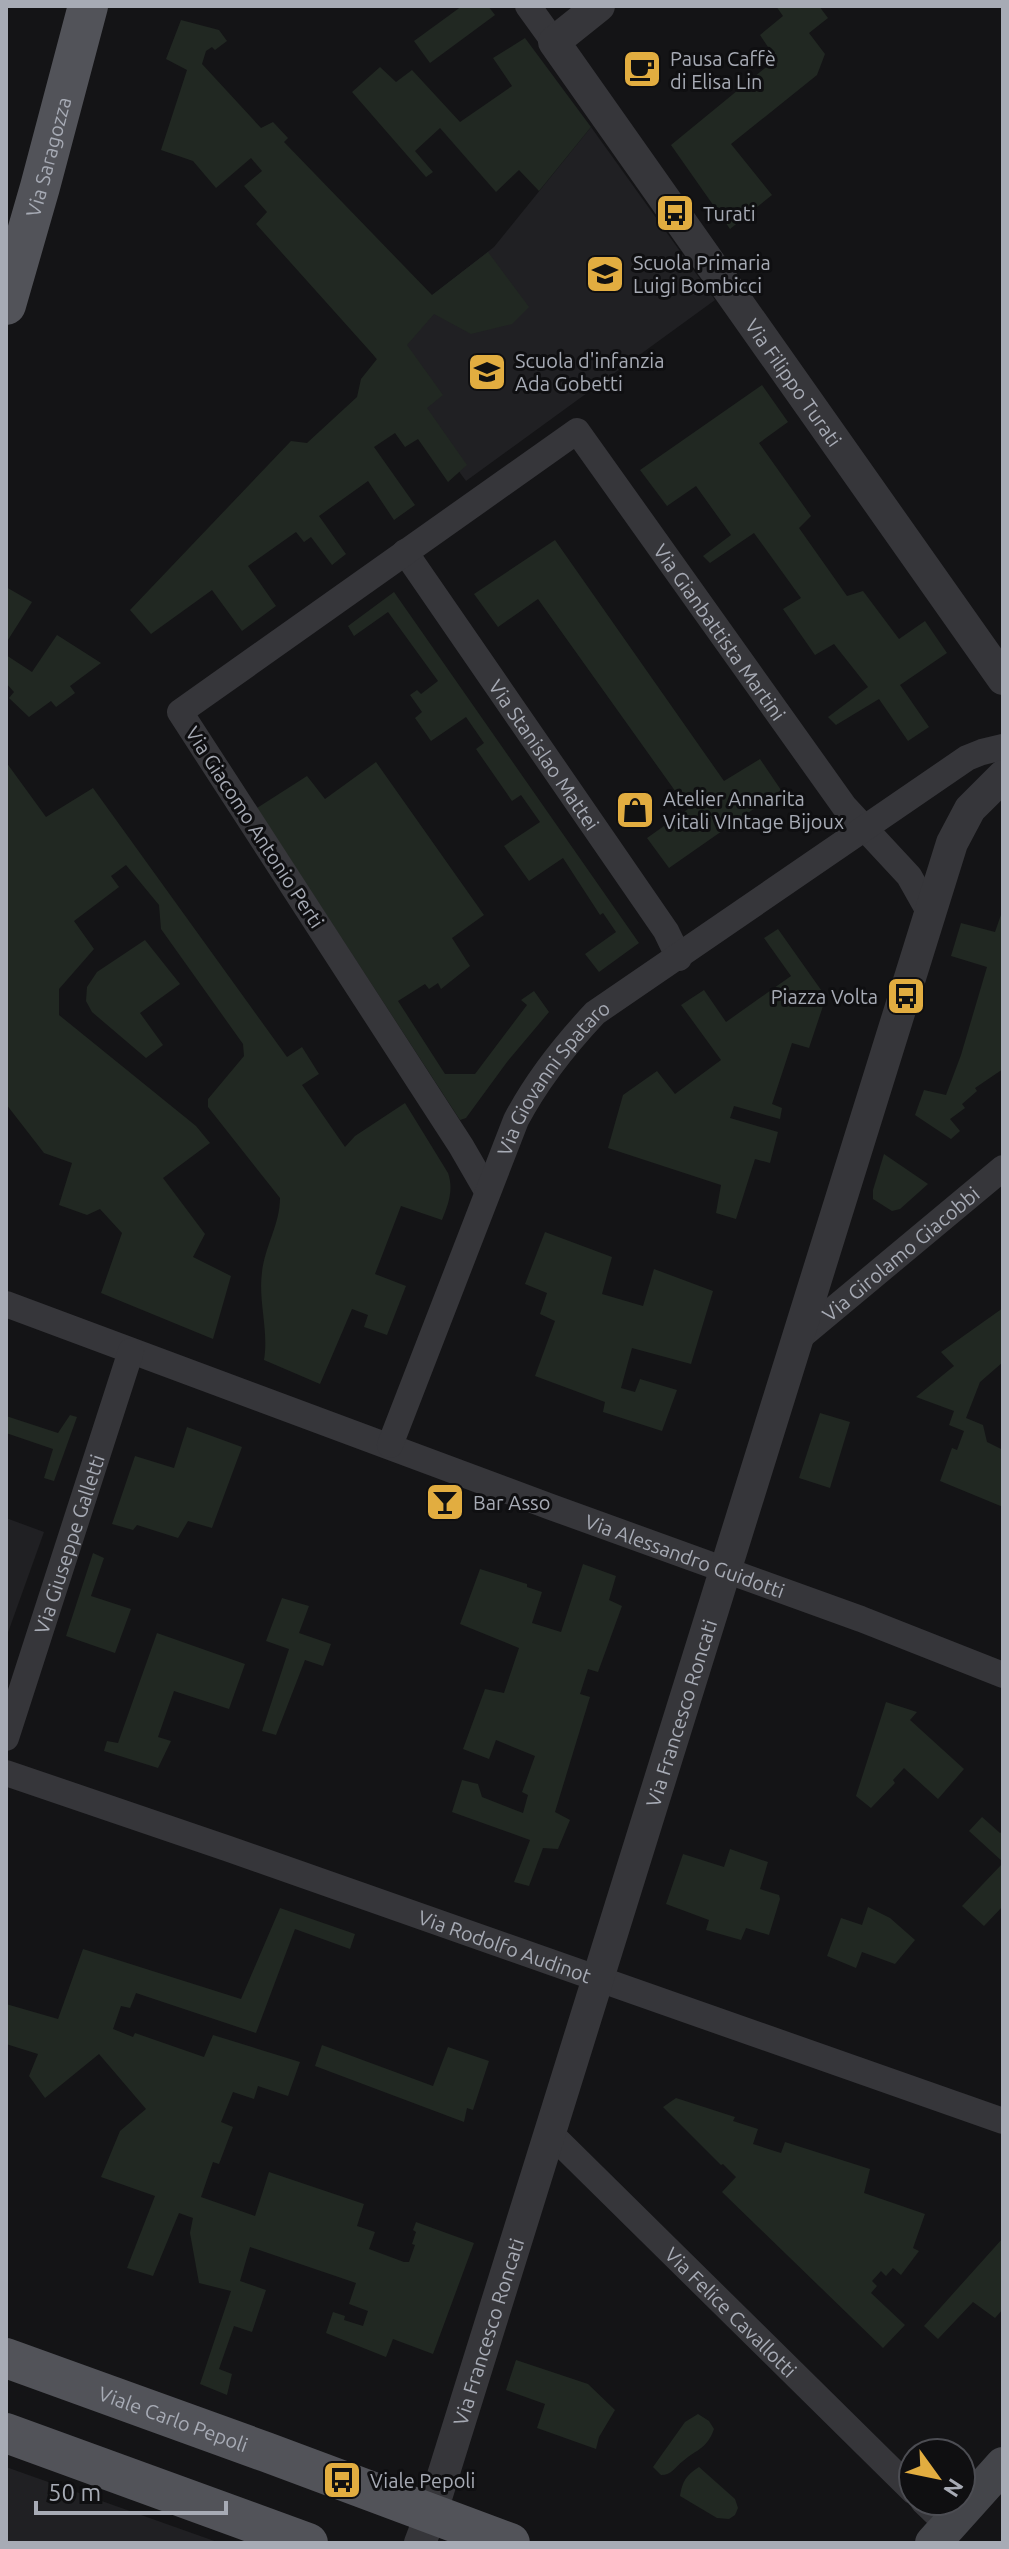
<svg xmlns="http://www.w3.org/2000/svg" width="1009" height="2549" viewBox="0 0 1009 2549" font-family="Ubuntu,sans-serif">
	<style>
		.built { fill: #202023 }
		.grass { fill: #212822 }
		.lines { fill: none; stroke-linecap: round; stroke-linejoin: round }
		.minor { stroke: #36363a; stroke-width: 26 }
		.tertiary { stroke: #36363a; stroke-width: 32 }
		.secondary { stroke: #44454a; stroke-width: 36 }
		.primary { stroke: #525359; stroke-width: 40 }
		.labels { text-anchor: middle; dominant-baseline: central; stroke-width: 6; stroke-linejoin: round; paint-order: stroke }
		.poi-label { font-size: 20px; fill: #a7abb5; stroke: #0f0f11; text-anchor: start }
		.street-label { font-size: 20px; fill: #a7abb5; stroke: #0f0f11 }
	</style>
	<rect width="100%" height="100%" fill="#141416"/>
	<g class="built">
		<path d="M591 127 715 300 466 481 367 346 494 247Z"/>
		<path d="M6 1518 44 1532 6 1638Z"/>
		<path d="M6 2467 220 2543H6Z"/>
	</g>
	<g class="grass">
		<path d="M462 6H488L495 15 430 63 414 41Z"/>
		<path d="M776 6H819L828 18 809 33 825 54 817 75 731 144 772 195 730 229 671 145 776 59 760 35 783 16Z"/>
		<path d="M181 20 219 30 227 41 215 50 212 47 206 51 202 64 261 128 273 122 288 138 284 142 432 295 488 252 529 307 512 324 471 334 434 314 407 345 443 395 427 408 467 465 448 482 418 439 405 447 395 433 374 447 415 505 394 520 368 481 319 516 346 554 332 565 311 537 304 542 296 532 248 566 276 606 242 631 212 590 151 634 130 610 291 441 307 443 357 397 361 379 377 359 256 224 267 212 244 186 262 171 251 158 216 188 193 161 161 150 187 70 166 59Z"/>
		<path d="M525 38 591 127 539 191 519 170 496 192 440 128 415 151 433 172 426 177 352 92 380 67 396 82 412 70 460 122 512 86 493 58Z"/>
		<path d="M762 385 788 422 759 443 811 516 799 528 847 596 863 591 899 639 925 621 947 653 900 685 929 727 908 741 879 699 836 725 828 717 868 687 834 644 815 655 783 609 801 598 754 533 710 563 703 556 731 535 696 486 667 506 640 470Z"/>
		<path d="M555 540 724 781 760 759 781 790 669 868 647 838 688 809 538 599 498 627 474 594Z"/>
		<path d="M6 587 32 602 6 643Z"/>
		<path d="M394 592 639 943 599 972 585 954 616 932 603 913 600 915 563 858 529 881 504 846 540 822 521 795 512 801 476 749 484 743 466 717 431 741 415 718 422 712 410 695 417 690 421 694 438 681 388 612 354 636 348 626Z"/>
		<path d="M57 635 101 663 70 686 75 693 56 707 51 701 29 717 9 698 14 692 6 683V655L32 672Z"/>
		<path d="M6 762 46 817 93 788 287 1057 302 1047 319 1074 302 1085 345 1147 355 1136 405 1103 448 1173C454 1190 448 1205 442 1220L401 1206 375 1274 406 1286 387 1335 364 1327 368 1315 352 1309 320 1384 264 1360C269 1330 258 1302 262 1272 265 1246 280 1224 280 1198L208 1107V1099L244 1056 243 1044 161 929 159 905 126 865 111 876 119 887 74 921 94 949 59 989V1015L196 1126 210 1143 163 1178 205 1234 193 1257 231 1276 213 1339 101 1293 122 1233 100 1209 87 1215 59 1205 72 1163 44 1153 6 1104Z"/>
		<path d="M376 762 484 915 452 938 470 966 441 989 438 983 429 989 425 984 398 1001 445 1074H475L527 1005 521 1000 534 991 549 1012 507 1062 466 1118 460 1120 257 808 307 776 325 799Z"/>
		<path d="M1003 909V1069L975 1088 977 1091 962 1104 965 1108 950 1119 960 1131 951 1139 915 1115 924 1090 946 1095 961 1055 987 967 951 956 961 923 995 932Z"/>
		<path d="M778 929 826 997 809 1048 792 1043 772 1104 782 1108 780 1119 734 1106 730 1118 778 1132 770 1163 755 1159 736 1219 716 1213 721 1185 608 1148 623 1095 657 1071 675 1094 721 1060 681 1005 704 990 726 1022 791 976 764 938Z"/>
		<path d="M145 940 180 984 140 1013 163 1045 146 1058 92 1012 86 1001 87 987 97 972Z"/>
		<path d="M884 1154 928 1184 900 1209 892 1211 873 1199V1190Z"/>
		<path d="M545 1232 612 1257 602 1294 643 1306 654 1269 713 1291 691 1364 632 1348 621 1388 635 1392 640 1379 677 1390 662 1431 603 1412 605 1402 535 1376 555 1321 540 1314 547 1293 525 1284Z"/>
		<path d="M1003 1308V1362L980 1382 966 1418 983 1425 987 1442 1003 1450V1507L940 1481 952 1448 957 1450 964 1431 949 1425 954 1411 916 1397 954 1366 941 1352Z"/>
		<path d="M820 1413 850 1422 830 1488 799 1478Z"/>
		<path d="M70 1415 77 1417 54 1481 44 1478 53 1449 6 1433V1416L58 1433Z"/>
		<path d="M187 1427 242 1447 212 1528 188 1521 178 1538 137 1525 133 1530 112 1524 135 1456 174 1468Z"/>
		<path d="M93 1553 104 1558 91 1596 131 1609 115 1653 66 1636Z"/>
		<path d="M583 1564 616 1576 609 1600 622 1606 598 1672 588 1669 580 1694 590 1697 555 1812 570 1820 558 1849 543 1848 529 1886 514 1882 530 1840 452 1812 462 1780 478 1784 482 1797 523 1813 528 1795 522 1792 535 1756 496 1740 489 1759 463 1749 485 1689 504 1693 519 1648 460 1624 480 1569 527 1584V1587L542 1592 532 1623 561 1632Z"/>
		<path d="M282 1598 309 1606 299 1633 331 1644 323 1666 305 1660 276 1735 262 1731 289 1649 266 1641Z"/>
		<path d="M157 1633 245 1664 229 1709 174 1691 158 1737 171 1741 158 1768 104 1751 107 1741 118 1743Z"/>
		<path d="M886 1702 917 1712 910 1720 964 1769 938 1799 904 1768 893 1780 895 1783 871 1808 856 1796Z"/>
		<path d="M982 1817 1000 1833 1003 1831V1862L969 1831Z"/>
		<path d="M730 1849 768 1862 760 1889 779 1895 780 1899 769 1935 746 1928 741 1940 706 1930 709 1920 666 1904 683 1854 724 1867Z"/>
		<path d="M1003 1863V1906L984 1926 962 1906Z"/>
		<path d="M868 1907 890 1918 915 1940 895 1964 862 1952 856 1968 827 1956 841 1918 862 1925Z"/>
		<path d="M280 1908 355 1934 350 1949 295 1929 256 2033 136 1993 130 2008 121 2006 113 2029 133 2037 135 2033 204 2057 213 2035 300 2062 288 2096 258 2086 254 2099 233 2092 221 2122 233 2127 219 2164 213 2162 201 2197 255 2216 269 2172 364 2204 357 2226 375 2232 369 2249 404 2262H409L415 2245 412 2244 416 2232 413 2230 416 2222 474 2243 433 2354 393 2339 386 2357 326 2333 333 2312 345 2316 344 2320 363 2326 368 2311 349 2304 356 2283 250 2247 240 2281 266 2290 252 2332 234 2326 219 2369 232 2374 227 2395 200 2384 231 2291 199 2283 190 2233 193 2218 179 2213 153 2276 127 2268 155 2196 101 2177 120 2131 146 2109 99 2054 45 2098 29 2076 38 2054 6 2044V2004L58 2019 83 1949 241 1999Z"/>
		<path d="M322 2045 433 2086 448 2047 489 2061 473 2110 467 2108 464 2122 315 2066Z"/>
		<path d="M676 2098 735 2117 733 2121 758 2129 753 2144 781 2153 785 2142 870 2169 864 2193 925 2214 913 2248 919 2251 901 2275 893 2268 886 2276 881 2271 872 2281 877 2286 871 2293 905 2325 883 2348 722 2192 736 2177 723 2164 721 2165 663 2107Z"/>
		<path d="M1003 2238V2309L995 2318 973 2302 938 2339 924 2326Z"/>
		<path d="M516 2360 588 2384 615 2410 599 2437 596 2449 537 2428 545 2404 506 2390Z"/>
		<path d="M698 2414 709 2421 714 2429C707 2449 697 2449 683 2461 675 2467 672 2475 661 2475L653 2467 685 2422Z"/>
		<path d="M699 2467 735 2499 738 2508 735 2515 729 2519 717 2518 680 2496C682 2482 686 2475 699 2467Z"/>
	</g>
	<g class="lines">
		<g class="minor">
			<path d="M528 6 554 42"/>
			<path id="s1" d="M405 552 666 931 679 958"/>
			<path id="s2" d="M487 1191 461 1146 180 712 577 431 844 806 909 876 931 915"/>
			<path id="s3" d="M6 1304 551 1507 861 1619 1003 1675"/>
			<path id="s4" d="M799 1338 1003 1168"/>
			<path id="s5" d="M390 1445 516 1120C537 1080 564 1046 595 1013L967 758 982 752 1003 747"/>
			<path id="s6" d="M6 1738 131 1351"/>
			<path id="s7" d="M6 1773 229 1849 1003 2121"/>
			<path id="s8" d="M549 2132 913 2491"/>
			<path d="M923 2501 948 2525"/>
		</g>
		<g class="tertiary">
			<path id="s9" d="M599 6 554 42 1003 679"/>
			<path id="s10" d="M420 2543 431 2514 952 843 970 809 1003 776"/>
		</g>
		<path class="secondary" d="M933 2543 1003 2465"/>
		<g class="primary">
			<path id="s11" d="M6 305 40 187 88 6"/>
			<path id="s12" d="M6 2358 266 2452 510 2543"/>
			<path d="M6 2433 308 2543"/>
		</g>
	</g>
	<defs>
		<symbol id="cafe-square" viewBox="-11 -11 22 22"><rect x="-9" y="-9" width="18" height="18" rx="4" fill="#e2ad40" stroke="#0f0f11"/><path d="M-5.5-4.5H6V0H3Q3 3.5 0 3.5H-2.5Q-5.5 3.5-5.5 0ZM3-3.2v2h1.7v-2ZM-6 4.5H4V6H-6Z" fill="#111"/></symbol>
		<symbol id="bus-square" viewBox="-11 -11 22 22"><rect x="-9" y="-9" width="18" height="18" rx="4" fill="#e2ad40" stroke="#0f0f11"/><path d="M-5-6H5V4H4V6H2V4H-2V6H-4V4H-5ZM-3.5-4V0h7V-4ZM-3.5 1.2v1.5H-2V1.2ZM2 1.2v1.5H3.5V1.2Z" fill="#111"/></symbol>
		<symbol id="school-square" viewBox="-11 -11 22 22"><rect x="-9" y="-9" width="18" height="18" rx="4" fill="#e2ad40" stroke="#0f0f11"/><path d="M0-5L7-2L0 1L-7-2ZM-4 1L0 2.5L4 1V4Q0 6-4 4Z" fill="#111"/></symbol>
		<symbol id="shop-square" viewBox="-11 -11 22 22"><rect x="-9" y="-9" width="18" height="18" rx="4" fill="#e2ad40" stroke="#0f0f11"/><path d="M-5-2.5h2.3a2.7 3.5 0 0 1 5.4 0H5L5.5 6h-11ZM-1.5-2.5h3a1.5 2.3 0 0 0-3 0Z" fill="#111"/></symbol>
		<symbol id="bar-square" viewBox="-11 -11 22 22"><rect x="-9" y="-9" width="18" height="18" rx="4" fill="#e2ad40" stroke="#0f0f11"/><path d="M-6-5H6L.8 .8V4.5H3.5V6h-7V4.5H-.8V.8Z" fill="#111"/></symbol>
	</defs>
	<g fill-rule="evenodd">
		<use href="#cafe-square" x="620" y="47" width="44" height="44"/>
		<use href="#bus-square" x="653" y="191" width="44" height="44"/>
		<use href="#school-square" x="583" y="252" width="44" height="44"/>
		<use href="#school-square" x="465" y="350" width="44" height="44"/>
		<use href="#shop-square" x="613" y="788" width="44" height="44"/>
		<use href="#bus-square" x="884" y="974" width="44" height="44"/>
		<use href="#bar-square" x="423" y="1480" width="44" height="44"/>
		<use href="#bus-square" x="320" y="2458" width="44" height="44"/>
	</g>
	<g class="labels">
		<g class="poi-label">
			<text x="670" y="58">Pausa Caffè<tspan x="670" dy="23">di Elisa Lin</tspan></text>
			<text x="703" y="213">Turati</text>
			<text x="633" y="262">Scuola Primaria<tspan x="633" dy="23">Luigi Bombicci</tspan></text>
			<text x="515" y="360">Scuola d'infanzia<tspan x="515" dy="23">Ada Gobetti</tspan></text>
			<text x="663" y="798">Atelier Annarita<tspan x="663" dy="23">Vitali VIntage Bijoux</tspan></text>
			<text x="878" y="996" text-anchor="end">Piazza Volta</text>
			<text x="473" y="1502">Bar Asso</text>
			<text x="370" y="2480">Viale Pepoli</text>
		</g>
		<g class="street-label">
			<text stroke="none"><textPath href="#s11" startOffset="154">Via Saragozza</textPath></text>
			<text stroke="none"><textPath href="#s9" startOffset="474">Via Filippo Turati</textPath></text>
			<text stroke="none"><textPath href="#s2" startOffset="1302">Via Gianbattista Martini</textPath></text>
			<text stroke="none"><textPath href="#s1" startOffset="246">Via Stanislao Mattei</textPath></text>
			<text transform="translate(255 827) rotate(57)">Via Giacomo Antonio Perti</text>
			<text stroke="none"><textPath href="#s5" startOffset="404">Via Giovanni Spataro</textPath></text>
			<text stroke="none"><textPath href="#s4" startOffset="132">Via Girolamo Giacobbi</textPath></text>
			<text stroke="none"><textPath href="#s6" startOffset="204">Via Giuseppe Galletti</textPath></text>
			<text stroke="none"><textPath href="#s3" startOffset="724">Via Alessandro Guidotti</textPath></text>
			<text stroke="none"><textPath href="#s10" startOffset="870">Via Francesco Roncati</textPath></text>
			<text stroke="none"><textPath href="#s7" startOffset="528">Via Rodolfo Audinot</textPath></text>
			<text stroke="none"><textPath href="#s8" startOffset="256">Via Felice Cavallotti</textPath></text>
			<text stroke="none"><textPath href="#s10" startOffset="222">Via Francesco Roncati</textPath></text>
			<text stroke="none"><textPath href="#s12" startOffset="178">Viale Carlo Pepoli</textPath></text>
		</g>
	</g>
	<rect width="1009" height="2549" fill="none" stroke="#a7abb5" stroke-width="16"/>
	<g transform="translate(937 2477) rotate(123)"><circle r="38" fill="#0f0f11" stroke="#4c4d53" stroke-width="2"/>
	<path d="M0-6L14 30L0 20L-14 30Z" fill="#e2ad40"/>
	<text y="-12" font-size="22" font-weight="bold" text-anchor="middle" fill="#a7abb5">N</text>
	</g>
	<path d="M36 2501v12h190v-12" fill="none" stroke="#a7abb5" stroke-width="4"/>
	<text x="48" y="2501" font-size="24" fill="#a7abb5" stroke="#0f0f11" stroke-width="6" paint-order="stroke">50 m</text>
</svg>
